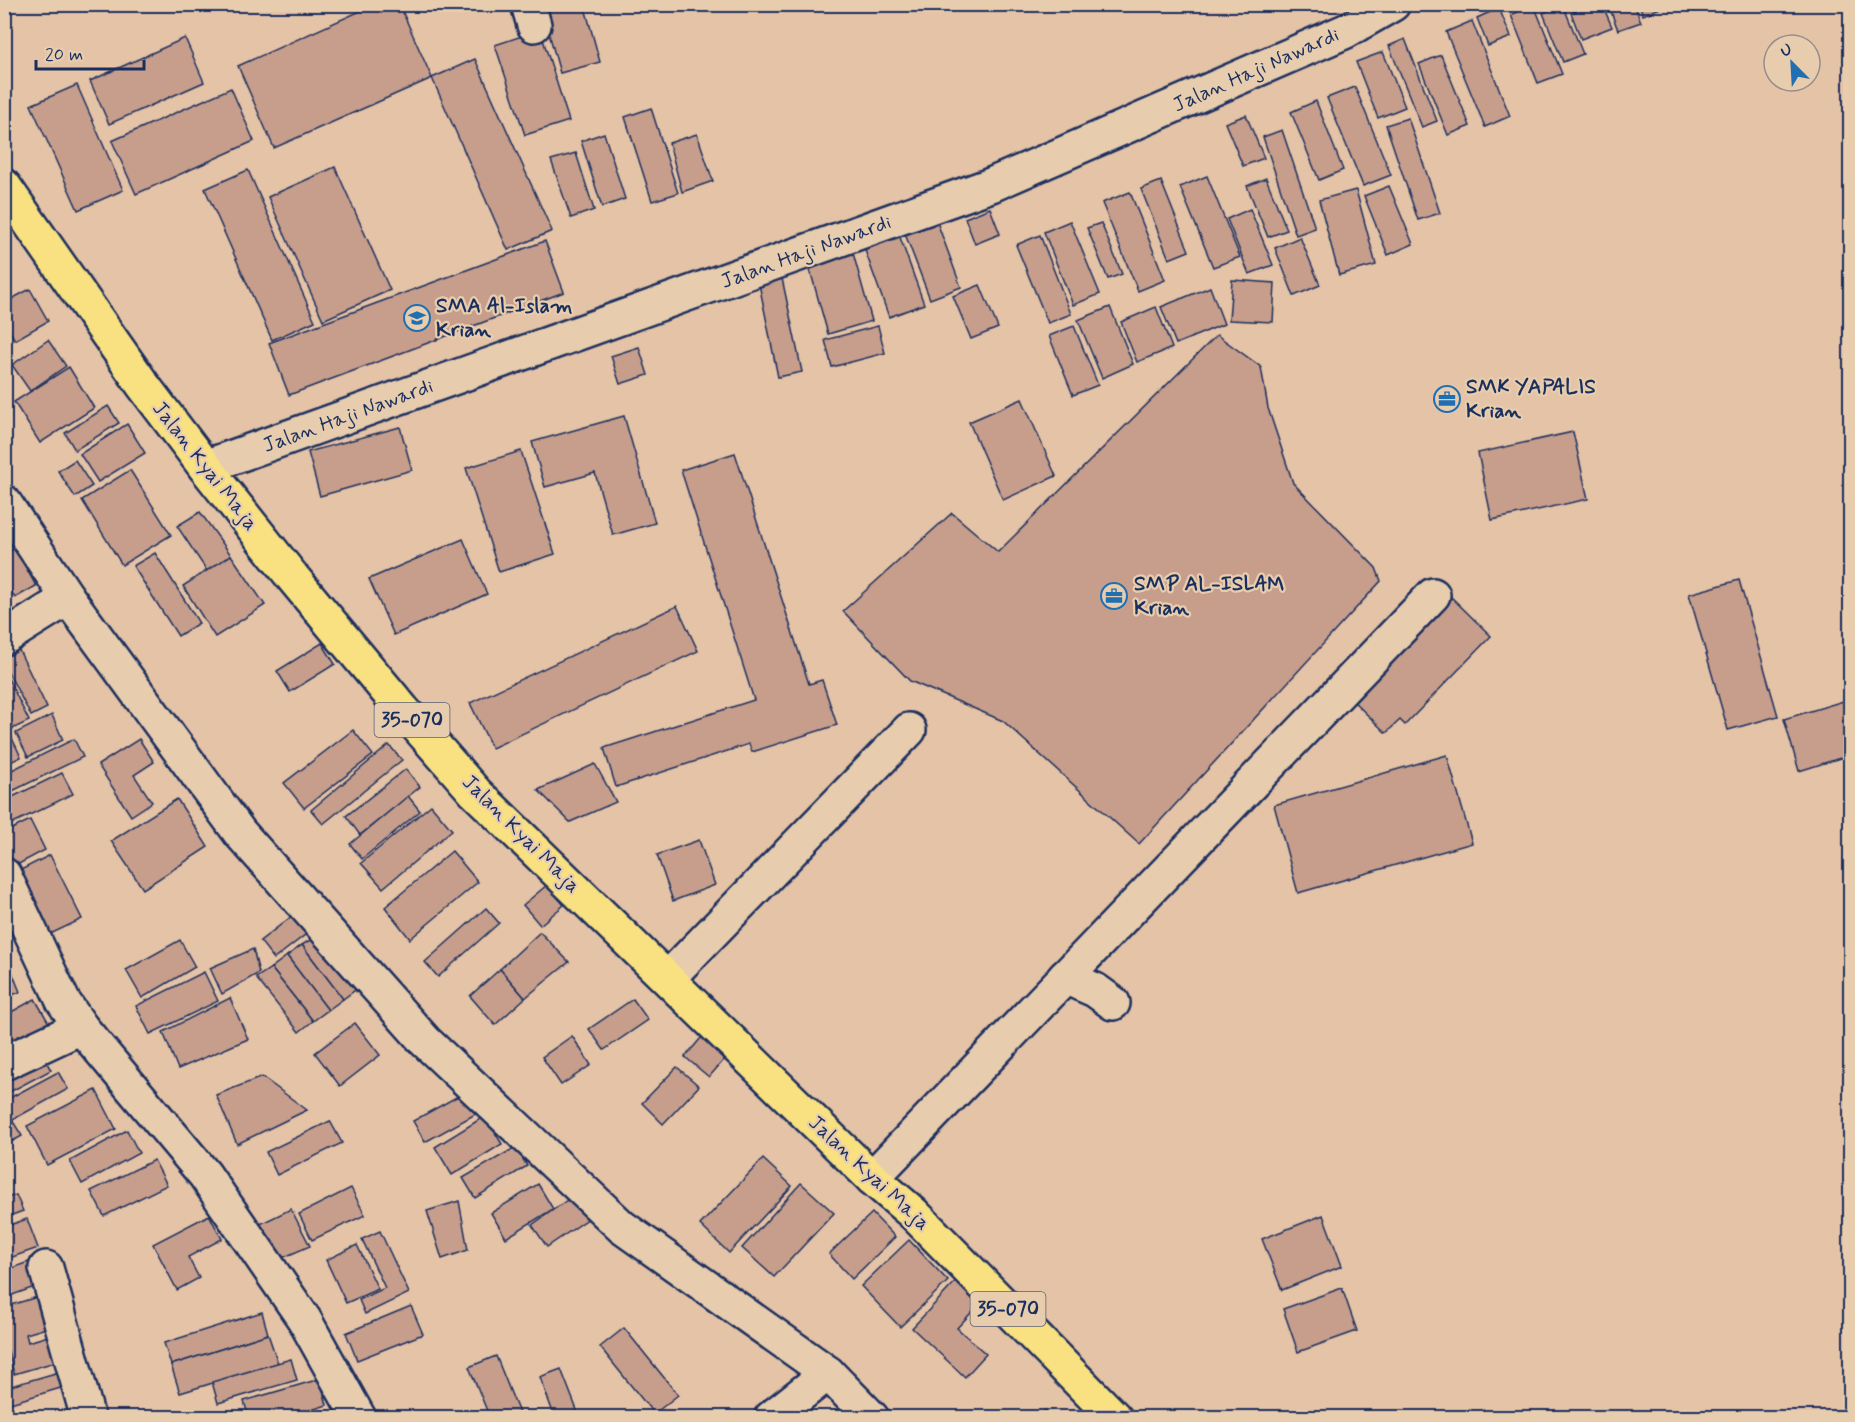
<svg xmlns="http://www.w3.org/2000/svg" width="1855" height="1422" viewBox="0 0 1855 1422" font-family="Mynerve,sans-serif">
	<style>
		.building { fill: #c79e8c; stroke: #1b2f5e; stroke-width: 1.5 }
		.lines { fill: none; stroke-linecap: round; stroke-linejoin: round }
		.minor-casing { stroke: #1b2f5e; stroke-width: 38 }
		.major-casing { stroke: #1b2f5e; stroke-width: 38 }
		.minor { stroke: #e7cdae; stroke-width: 33 }
		.major { stroke: #f9e181; stroke-width: 33 }
		.labels { text-anchor: middle; dominant-baseline: central; stroke-width: 4.5; stroke-linejoin: round; paint-order: stroke }
		.shield { fill: #e7cdae; stroke: #585e76; stroke-width: 1.5 }
		.shield-label { font-size: 20px; font-weight: bold; fill: #1b2f5e }
		.street-label { font-size: 21px; fill: #1b2f5e; stroke: #e7cdae }
		.poi-label { font-size: 21px; font-weight: bold; fill: #1b2f5e; stroke: #e7cdae; text-anchor: start }
	</style>
	<rect width="100%" height="100%" fill="#e5c3a6"/>
	<filter id="ink" filterUnits="userSpaceOnUse"><feTurbulence type="fractalNoise" baseFrequency=".0167" numOctaves="2"/><feDisplacementMap in="SourceGraphic" scale="12" xChannelSelector="R" yChannelSelector="G"/><feConvolveMatrix kernelMatrix="1 2 1 2 8 2 1 2 1" color-interpolation-filters="sRGB"/></filter>
	<g filter="url(#ink)">
		<g class="building">
			<path d="M376 4H399L432 78 274 148 238 66Z"/>
			<path d="M554 4H584L600 62 560 73 542 8Z"/>
			<path d="M1593 4H1602L1612 27 1581 39 1571 13Z"/>
			<path d="M1608 4H1634L1641 22 1618 30Z"/>
			<path d="M1639 4H1670L1643 15Z"/>
			<path d="M1534 5 1562 74 1538 83 1511 15Z"/>
			<path d="M1563 5 1583 54 1563 62 1543 13Z"/>
			<path d="M1499 8 1511 37 1488 46 1477 18Z"/>
			<path d="M1472 21 1510 116 1485 127 1446 32Z"/>
			<path d="M540 30 569 121 525 135 495 45Z"/>
			<path d="M185 38 204 82 109 124 90 81Z"/>
			<path d="M1405 39 1437 121 1422 127 1389 46Z"/>
			<path d="M1383 52 1405 107 1378 118 1356 62Z"/>
			<path d="M1441 55 1470 126 1448 135 1419 64Z"/>
			<path d="M475 59 552 231 508 250 432 78Z"/>
			<path d="M77 85 123 190 78 210 31 105Z"/>
			<path d="M1355 87 1391 175 1363 186 1327 98Z"/>
			<path d="M231 88 254 141 136 194 112 141Z"/>
			<path d="M1316 101 1343 170 1319 180 1291 112Z"/>
			<path d="M651 108 678 193 652 201 625 117Z"/>
			<path d="M1246 115 1264 158 1243 166 1225 123Z"/>
			<path d="M1408 118 1440 213 1418 220 1386 125Z"/>
			<path d="M1282 130 1315 228 1296 235 1263 137Z"/>
			<path d="M604 133 625 199 602 207 581 141Z"/>
			<path d="M697 134 713 181 682 192 669 143Z"/>
			<path d="M576 153 594 210 571 218 551 160Z"/>
			<path d="M335 167 390 290 323 320 268 197Z"/>
			<path d="M248 170 315 321 272 340 205 189Z"/>
			<path d="M1207 176 1240 257 1213 267 1180 187Z"/>
			<path d="M1266 178 1287 230 1268 237 1247 186Z"/>
			<path d="M1161 181 1189 251 1169 259 1141 189Z"/>
			<path d="M1389 186 1413 244 1388 255 1364 196Z"/>
			<path d="M1356 190 1376 265 1339 275 1319 200Z"/>
			<path d="M1130 192 1165 280 1138 291 1102 203Z"/>
			<path d="M990 208 1000 234 975 244 965 218Z"/>
			<path d="M1250 209 1273 265 1249 274 1227 219Z"/>
			<path d="M934 214 961 287 930 299 902 226Z"/>
			<path d="M1070 221 1100 294 1073 305 1044 232Z"/>
			<path d="M1101 223 1122 274 1108 279 1087 228Z"/>
			<path d="M897 229 924 304 889 317 862 242Z"/>
			<path d="M1040 235 1071 314 1048 323 1016 245Z"/>
			<path d="M1300 237 1320 285 1294 296 1275 248Z"/>
			<path d="M545 241 564 292 289 395 269 343Z"/>
			<path d="M851 246 872 321 828 334 807 259Z"/>
			<path d="M780 269 802 372 778 377 757 274Z"/>
			<path d="M1232 280 1275 283 1273 322 1229 320Z"/>
			<path d="M980 285 998 328 971 339 953 296Z"/>
			<path d="M1210 287 1224 324 1176 344 1161 307Z"/>
			<path d="M30 289 48 321 15 340 4 322V303Z"/>
			<path d="M1110 307 1133 364 1102 378 1078 320Z"/>
			<path d="M1156 307 1172 348 1137 362 1121 322Z"/>
			<path d="M878 326 885 353 832 367 825 340Z"/>
			<path d="M1074 326 1098 385 1073 395 1049 336Z"/>
			<path d="M1217 335 1261 367 1268 408 1293 483 1376 568 1381 581 1139 844 1003 721 910 681 843 611 952 513 998 552Z"/>
			<path d="M48 340 66 366 30 391 12 365Z"/>
			<path d="M639 347 648 375 620 384 611 356Z"/>
			<path d="M69 367 94 408 40 443 14 402Z"/>
			<path d="M1022 399 1056 476 1003 500 969 422Z"/>
			<path d="M108 406 119 423 75 450 65 433Z"/>
			<path d="M624 416 655 523 613 535 595 473 545 487 532 442Z"/>
			<path d="M127 424 145 453 98 482 80 454Z"/>
			<path d="M400 427 412 470 320 496 308 452Z"/>
			<path d="M1573 432 1588 499 1492 520 1478 453Z"/>
			<path d="M521 451 555 554 499 572 466 468Z"/>
			<path d="M735 453 809 684 822 680 837 725 752 752 749 744 616 787 604 748 754 700 681 470Z"/>
			<path d="M75 460 92 486 75 497 58 471Z"/>
			<path d="M130 470 171 535 122 565 82 500Z"/>
			<path d="M200 512 231 555 207 571 177 526Z"/>
			<path d="M463 539 487 594 394 635 369 579Z"/>
			<path d="M15 548 36 586 15 598 4 580V554Z"/>
			<path d="M155 553 199 623 178 636 133 566Z"/>
			<path d="M231 555 265 605 215 637 183 586Z"/>
			<path d="M1739 580 1778 716 1728 730 1689 594Z"/>
			<path d="M1446 592 1491 636 1405 725 1400 720 1386 733 1347 695Z"/>
			<path d="M677 606 698 651 492 748 470 703Z"/>
			<path d="M322 643 335 664 290 692 277 671Z"/>
			<path d="M16 644 47 708 31 716 4 664V650Z"/>
			<path d="M4 670 29 721 4 733Z"/>
			<path d="M1850 699V755L1799 771 1784 719Z"/>
			<path d="M52 715 63 740 28 757 16 733Z"/>
			<path d="M353 730 373 755 304 808 284 783Z"/>
			<path d="M10 734 21 757 4 765V737Z"/>
			<path d="M74 739 83 757 4 795V774Z"/>
			<path d="M139 739 154 762 134 775 152 802 131 816 98 765Z"/>
			<path d="M389 745 402 760 323 824 311 810Z"/>
			<path d="M1447 755 1472 843 1298 893 1274 805Z"/>
			<path d="M595 764 616 802 570 822 538 790Z"/>
			<path d="M406 769 420 787 360 835 346 816Z"/>
			<path d="M62 773 73 794 11 824 4 811V801Z"/>
			<path d="M408 796 420 811 362 859 350 844Z"/>
			<path d="M177 799 208 847 143 889 111 841Z"/>
			<path d="M431 805 452 830 383 888 361 863Z"/>
			<path d="M30 820 45 850 15 866 4 845V833Z"/>
			<path d="M699 840 715 885 673 901 657 855Z"/>
			<path d="M452 851 478 882 410 939 385 907Z"/>
			<path d="M50 855 82 919 44 937 13 874Z"/>
			<path d="M547 885 564 905 540 925 523 905Z"/>
			<path d="M486 908 499 923 438 977 425 962Z"/>
			<path d="M296 913 310 931 274 959 260 941Z"/>
			<path d="M540 932 569 962 525 998 500 969Z"/>
			<path d="M318 935 358 988 343 999 302 945Z"/>
			<path d="M180 940 195 967 142 998 126 970Z"/>
			<path d="M302 945 343 999 328 1010 287 956Z"/>
			<path d="M253 949 259 973 222 994 210 968Z"/>
			<path d="M287 956 328 1010 313 1021 271 968Z"/>
			<path d="M271 968 313 1021 299 1032 256 978Z"/>
			<path d="M500 969 525 998 495 1025 470 996Z"/>
			<path d="M12 972 20 992 4 998V975Z"/>
			<path d="M204 972 218 1001 150 1034 136 1006Z"/>
			<path d="M230 998 248 1039 178 1069 163 1032Z"/>
			<path d="M35 999 49 1023 4 1047V1016Z"/>
			<path d="M633 999 648 1020 604 1050 589 1029Z"/>
			<path d="M355 1023 380 1055 340 1086 315 1053Z"/>
			<path d="M706 1032 730 1053 709 1077 685 1057Z"/>
			<path d="M572 1036 591 1065 561 1085 542 1057Z"/>
			<path d="M40 1051 51 1070 4 1095V1070Z"/>
			<path d="M677 1067 699 1086 663 1124 642 1103Z"/>
			<path d="M58 1072 68 1089 12 1120 22 1136 4 1146V1101Z"/>
			<path d="M262 1077 307 1110 237 1144 216 1095Z"/>
			<path d="M96 1090 116 1129 47 1165 27 1126Z"/>
			<path d="M469 1090 481 1111 425 1142 413 1121Z"/>
			<path d="M485 1116 502 1144 452 1175 435 1147Z"/>
			<path d="M330 1121 342 1143 277 1175 266 1152Z"/>
			<path d="M127 1130 139 1153 82 1184 70 1161Z"/>
			<path d="M516 1147 527 1166 475 1198 463 1178Z"/>
			<path d="M763 1159 792 1186 729 1253 700 1225Z"/>
			<path d="M154 1160 167 1185 104 1216 91 1191Z"/>
			<path d="M801 1183 834 1213 774 1277 742 1248Z"/>
			<path d="M538 1184 553 1209 506 1238 491 1213Z"/>
			<path d="M351 1188 365 1215 312 1240 299 1214Z"/>
			<path d="M580 1191 595 1214 547 1247 532 1225Z"/>
			<path d="M16 1195 23 1211 4 1218V1199Z"/>
			<path d="M459 1201 468 1250 442 1259 427 1211Z"/>
			<path d="M291 1209 310 1246 282 1258 260 1224Z"/>
			<path d="M872 1213 895 1237 852 1279 829 1254Z"/>
			<path d="M209 1215 222 1239 188 1257 199 1278 177 1290 153 1244Z"/>
			<path d="M1323 1215 1342 1266 1282 1290 1262 1239Z"/>
			<path d="M27 1219 38 1248 4 1260V1227Z"/>
			<path d="M380 1231 409 1293 365 1314 359 1300 385 1288 362 1239Z"/>
			<path d="M909 1240 948 1281 900 1327 861 1286Z"/>
			<path d="M357 1245 378 1289 346 1303 326 1260Z"/>
			<path d="M34 1260 43 1284 4 1298V1271Z"/>
			<path d="M959 1278 983 1300 957 1328 986 1354 965 1377 912 1328Z"/>
			<path d="M1342 1288 1357 1331 1298 1352 1283 1309Z"/>
			<path d="M44 1295 53 1326 26 1334 28 1342 55 1334 62 1360 14 1374 5 1340 4 1307Z"/>
			<path d="M411 1306 423 1334 357 1360 346 1333Z"/>
			<path d="M262 1312 268 1334 171 1365 164 1343Z"/>
			<path d="M624 1328 678 1395 654 1414 600 1347Z"/>
			<path d="M268 1334 278 1363 180 1393 171 1365Z"/>
			<path d="M496 1356 521 1418H490L469 1367Z"/>
			<path d="M291 1359 297 1380 218 1403 212 1382Z"/>
			<path d="M561 1369 580 1418H555L540 1377Z"/>
			<path d="M59 1372 64 1387 4 1405V1388Z"/>
			<path d="M320 1379 327 1405 285 1418H249L244 1401Z"/>
			<path d="M11 1408 14 1418H4V1410Z"/>
			<path d="M1045 1410 1053 1418H1037Z"/>
		</g>
		<g class="lines">
			<defs>
				<g id="minor">
					<path d="M528 4 534 25"/>
					<path d="M205 467 991 185 1346 31 1393 4"/>
					<path d="M4 502 68 598 240 833 425 1041 622 1227 828 1373 872 1418"/>
					<path d="M4 638 68 598"/>
					<path d="M4 875 63 1001 81 1027 205 1175 304 1319 359 1418"/>
					<path d="M1065 977 1095 990 1113 1003"/>
					<path d="M668 978 909 730"/>
					<path d="M4 1063 81 1027"/>
					<path d="M872 1178 1433 595"/>
					<path d="M46 1268 88 1418"/>
					<path d="M771 1418 828 1373"/>
				</g>
				<path id="major" d="M4 186 143 385 205 467 294 579 403 710 475 792 872 1178 914 1214 1115 1418"/>
			</defs>
			<use href="#minor" class="minor-casing"/>
			<use href="#major" class="major-casing"/>
			<use href="#minor" class="minor"/>
			<use href="#major" class="major"/>
		</g>
	</g>
	<defs>
		<symbol id="school-ring" viewBox="-11 -11 22 22"><circle r="9.5" fill="#e7cdae" stroke="#1f6fb2" stroke-width="1.5"/><path d="M0-5L7-2L0 1L-7-2ZM-4 1L0 2.5L4 1V4Q0 6-4 4Z" fill="#1f6fb2"/></symbol>
		<symbol id="office-ring" viewBox="-11 -11 22 22"><circle r="9.5" fill="#e7cdae" stroke="#1f6fb2" stroke-width="1.5"/><path d="M-6-3h4V-5.5h4V-3h4V5H-6ZM-1-4.5V-3h2v-1.5ZM-6 0V1H6V0Z" fill="#1f6fb2"/></symbol>
	</defs>
	<g fill-rule="evenodd">
		<use href="#school-ring" x="402" y="303" width="30" height="30"/>
		<use href="#office-ring" x="1432" y="384" width="30" height="30"/>
		<use href="#office-ring" x="1099" y="581" width="30" height="30"/>
	</g>
	<g class="labels">
		<g class="shield">
			<rect x="374.5" y="703" width="75" height="34" rx="4.5"/>
			<rect x="970.5" y="1292" width="75" height="34" rx="4.5"/>
		</g>
		<g class="shield-label">
			<text x="412" y="720">35-070</text>
			<text x="1008" y="1309">35-070</text>
		</g>
		<g class="street-label">
			<text transform="translate(1256 70) rotate(-24)">Jalan Haji Nawardi</text>
			<text transform="translate(806 252) rotate(-20)">Jalan Haji Nawardi</text>
			<text transform="translate(348 416) rotate(-20)">Jalan Haji Nawardi</text>
			<text transform="translate(205 466) rotate(52)">Jalan Kyai Maja</text>
			<text transform="translate(521 834) rotate(45)">Jalan Kyai Maja</text>
			<text transform="translate(869 1173) rotate(43)">Jalan Kyai Maja</text>
		</g>
		<g class="poi-label">
			<text x="436" y="306">SMA Al-Islam<tspan x="436" dy="24">Krian</tspan></text>
			<text x="1466" y="387">SMK YAPALIS<tspan x="1466" dy="24">Krian</tspan></text>
			<text x="1134" y="584">SMP AL-ISLAM<tspan x="1134" dy="24">Krian</tspan></text>
		</g>
	</g>
	<rect width="1855" height="1422" fill="none" stroke="#e7cdae" stroke-width="24"/>
	<rect x="12" y="12" width="1831" height="1398" fill="none" stroke="#1b2f5e" stroke-width="2" filter="url(#ink)"/>
	<g transform="translate(1792 63) rotate(336)"><circle r="28" fill="#e7cdae" stroke="#958e8e" stroke-width="1.5"/>
	<path d="M0-4.5L10 22L0 15L-10 22Z" fill="#1f6fb2"/>
	<text y="-9" font-size="16" font-weight="bold" text-anchor="middle" fill="#1b2f5e">U</text>
	</g>
	<path d="M36 60v9h108v-9" fill="none" stroke="#1b2f5e" stroke-width="3"/>
	<text x="45" y="60" font-size="18" fill="#1b2f5e" stroke="#e7cdae" stroke-width="4.5" paint-order="stroke">20 m</text>
</svg>
